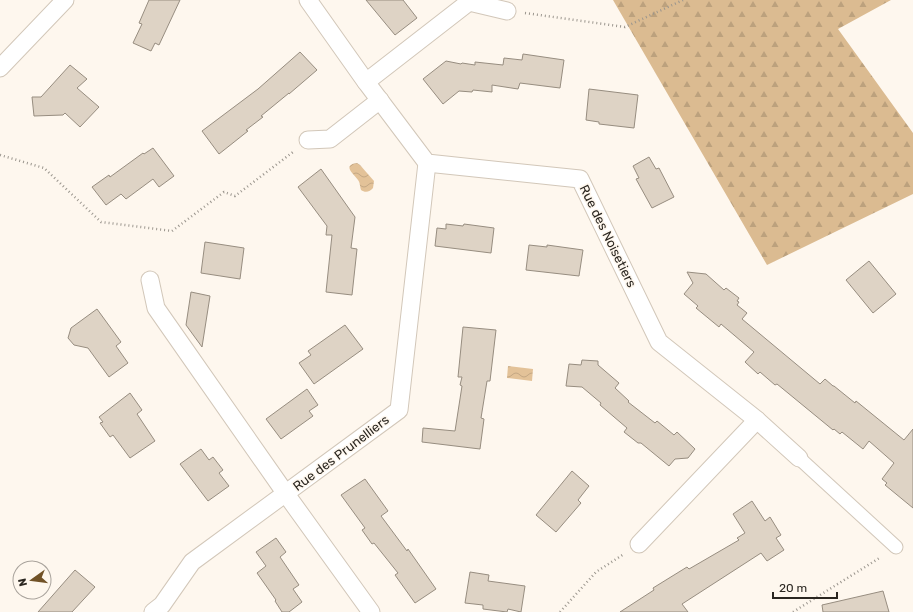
<svg xmlns="http://www.w3.org/2000/svg" width="913" height="612" viewBox="0 0 913 612" font-family="Rubik,sans-serif">
	<style>
		.forest { fill: url(#forest-firs) }
		.water { fill: url(#water-waves) }
		.building { fill: #ded3c5; stroke: #978d80 }
		.lines { fill: none; stroke-linecap: round; stroke-linejoin: round }
		.pedestrian-casing { stroke: #d2c7b9; stroke-width: 15 }
		.minor-casing { stroke: #d2c7b9; stroke-width: 19 }
		.path { stroke: #9b968e; stroke-width: 2.5; stroke-dasharray: 1 3; stroke-linecap: butt }
		.pedestrian { stroke: #fff; stroke-width: 13 }
		.minor { stroke: #fff; stroke-width: 17 }
		.labels { text-anchor: middle; dominant-baseline: central; stroke-width: 3; stroke-linejoin: round; paint-order: stroke }
		.street-label { font-size: 13px; fill: #2a2620; stroke: #fef7ee }
	</style>
	<defs>
		<pattern id="forest-firs" width="22" height="20" patternUnits="userSpaceOnUse"><rect width="22" height="20" fill="#dbbb91"/><path d="M5 1l3.5 6h-7zM16 11l3.5 6h-7z" fill="#bca17d"/></pattern>
		<pattern id="water-waves" width="16" height="10" patternUnits="userSpaceOnUse"><rect width="16" height="10" fill="#e3c298"/><path d="M0 5q4-4 8 0t8 0" fill="none" stroke="#c3a783"/></pattern>
	</defs>
	<rect width="100%" height="100%" fill="#fef7ee"/>
	<path class="forest" d="M613 0H891L838 29 913 133V194L767 265Z"/>
	<g class="water">
		<path d="M357 163 360 165 374 181 373 188C370 192 365 193 361 190 360 187 360 182 358 180 355 175 341 165 357 163Z"/>
		<path d="M508 366 533 369 532 381 507 378Z"/>
	</g>
	<g class="building">
		<path d="M149 0H180L159 45 155 43 151 51 133 43 142 24 139 23Z"/>
		<path d="M366 0H403L417 18 395 35Z"/>
		<path d="M300 52 317 70 289 94V93L261 116 263 117 246 130 248 131 219 154 202 131 258 89Z"/>
		<path d="M523 54 564 60 560 88 520 83 518 89 492 85V92L473 90 472 92 459 91 443 104 423 79 446 61 461 64 462 63 475 65V62L503 65 504 58 522 60Z"/>
		<path d="M70 65 87 79 77 88 99 107 80 127 65 113 63 115 34 116 32 97H41Z"/>
		<path d="M589 89 638 95 634 128 599 124V122L586 120Z"/>
		<path d="M153 148 174 176 159 187 153 179 126 199 121 194 106 205 92 187 109 175 110 177 143 153 144 154Z"/>
		<path d="M649 157 656 169 659 168 674 197 652 208 636 179 639 178 633 166Z"/>
		<path d="M321 169 355 217 351 248 357 249 352 295 326 292 332 235H326L327 226 298 187Z"/>
		<path d="M446 224 463 226 464 224 494 228 491 253 435 246 437 228 446 229Z"/>
		<path d="M205 242 244 248 240 279 201 273Z"/>
		<path d="M529 245 547 247V245L583 250 579 276 526 270Z"/>
		<path d="M869 261 896 294 873 313 846 280Z"/>
		<path d="M687 272 706 274 724 290 726 288 739 298 737 301 739 302 737 305 747 313 742 319 820 384 825 379 833 386H834L855 403 856 401 904 440 913 429V508L885 485 887 483 882 479 894 463 869 441 863 449 842 432 840 434 834 429 833 430 777 384 775 385 760 372 758 374 745 362 754 352 721 324 719 327 696 308 698 306 684 294 693 283Z"/>
		<path d="M191 292 210 296 202 347 186 325Z"/>
		<path d="M97 309 121 342 116 346 128 363 109 377 88 348 74 345 68 338 71 328Z"/>
		<path d="M345 325 363 349 314 384 299 363 311 355 308 351Z"/>
		<path d="M463 327 496 330 490 381H487L481 418 484 419 480 449 422 442 423 428 455 431 462 386 460 385 462 377H458Z"/>
		<path d="M582 360 598 361V365L619 383 615 388 629 401 628 402 655 423 657 421 674 435 677 432 695 449 688 458 675 459 669 466 641 443H638L624 432 627 428 600 405 601 403 582 387 566 386 569 364 581 365Z"/>
		<path d="M307 389 318 405 309 411 313 416 281 439 266 419Z"/>
		<path d="M130 393 142 410 137 414 155 441 130 458 113 435 110 437 100 423 103 422 99 417Z"/>
		<path d="M201 449 209 460 213 457 223 470 219 473 229 486 208 501 180 464Z"/>
		<path d="M572 471 589 486 578 500 581 503 556 532 536 515Z"/>
		<path d="M365 479 388 511 381 516 407 551 408 549 436 589 415 603 395 575 398 573 374 543 372 544 362 530 365 528 341 495Z"/>
		<path d="M752 501 765 521 770 517 781 535 776 538 784 550 767 561 761 553 682 604 688 612H620L654 590 653 588 687 567 689 569 739 540 737 538 745 533 733 514Z"/>
		<path d="M276 538 286 552 280 557 299 585 293 589 302 602 289 612H282L275 601 276 600 257 573 266 566 256 552Z"/>
		<path d="M75 570 95 587 72 612H38Z"/>
		<path d="M470 572 489 575 488 581 525 586 521 612 508 609 507 612 483 609V605L465 603Z"/>
		<path d="M883 591 889 612H823L822 605Z"/>
	</g>
	<g class="lines">
		<defs>
			<path id="pedestrian" d="M799 458 896 547"/>
			<g id="minor">
				<path d="M308 0 366 82 427 163 580 179 659 342 757 420 799 458"/>
				<path d="M0 68 65 0"/>
				<path d="M366 82 469 2 507 11"/>
				<path d="M308 140 330 139 380 100"/>
				<path d="M150 280 156 308 286 494 371 612"/>
				<path d="M639 544 757 420"/>
				<path d="M153 612 162 605 192 562 399 410 427 163"/>
			</g>
		</defs>
		<use href="#pedestrian" class="pedestrian-casing"/>
		<use href="#minor" class="minor-casing"/>
		<g class="path">
			<path d="M525 13 625 27 683 0"/>
			<path d="M0 155 44 168 101 222 172 231 224 192 235 196 293 152"/>
			<path d="M560 612 596 572 624 554"/>
			<path d="M793 612 881 557"/>
		</g>
		<use href="#pedestrian" class="pedestrian"/>
		<use href="#minor" class="minor"/>
	</g>
	<g class="labels">
		<g class="street-label">
			<text transform="translate(608 236) rotate(64)">Rue des Noisetiers</text>
			<text transform="translate(341 453) rotate(-37)">Rue des Prunelliers</text>
		</g>
	</g>
	<g transform="translate(32 580) rotate(256)"><circle r="19" fill="#fef7ee" stroke="#a9a39c"/>
	<path d="M0-3L7 15L0 10L-7 15Z" fill="#715227"/>
	<text y="-6" font-size="11" font-weight="bold" text-anchor="middle" fill="#2a2620">N</text>
	</g>
	<path d="M773 592v6h64v-6" fill="none" stroke="#2a2620" stroke-width="2"/>
	<text x="779" y="592" font-size="12" fill="#2a2620" stroke="#fef7ee" stroke-width="3" paint-order="stroke">20 m</text>
</svg>
